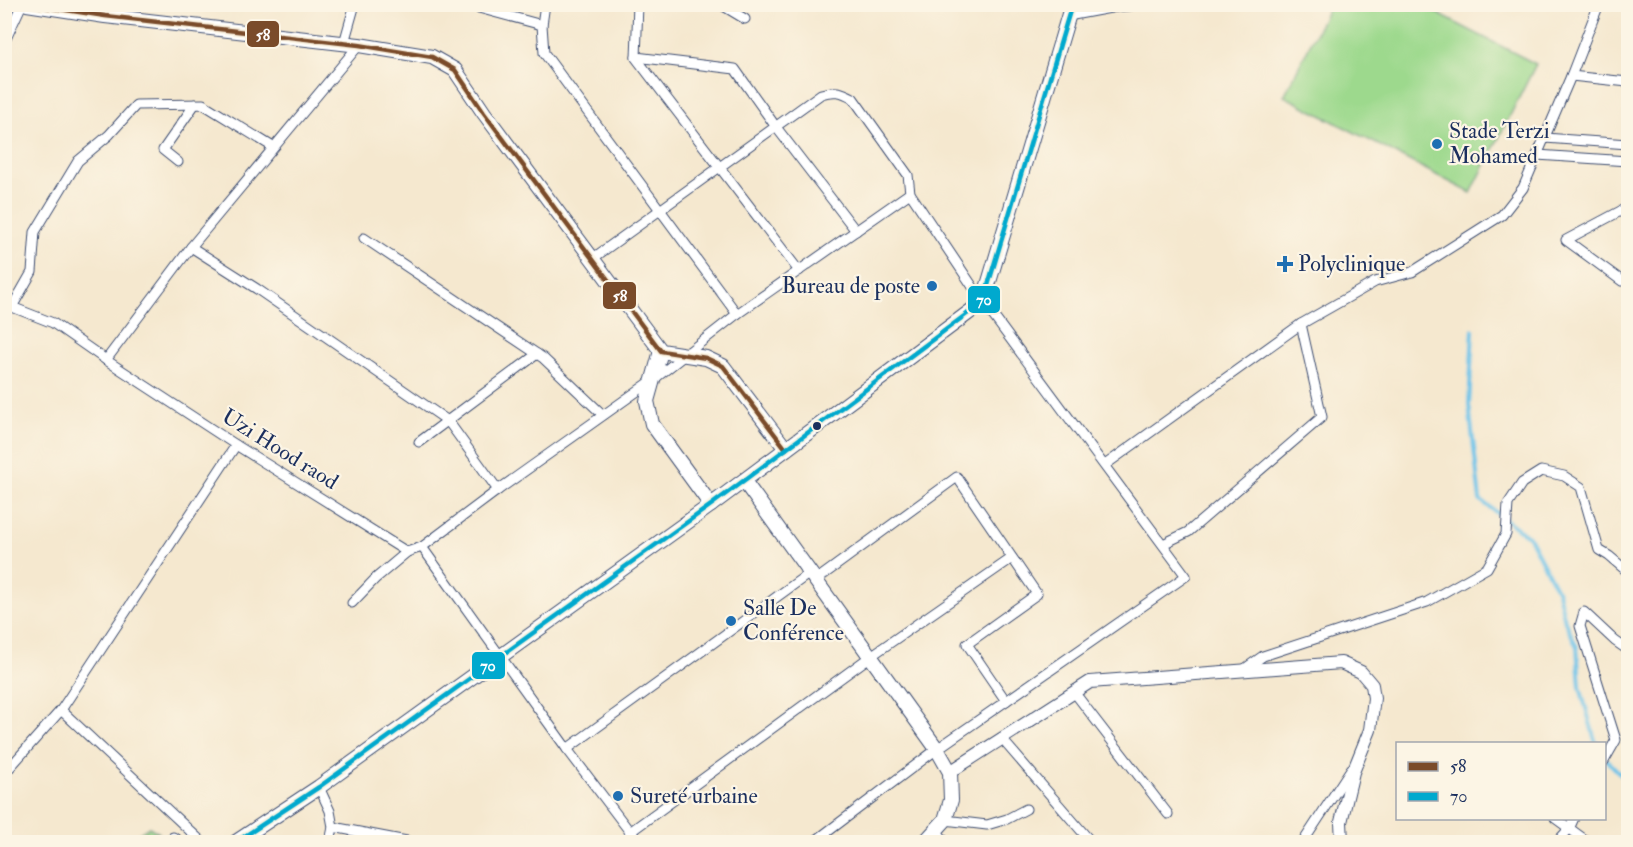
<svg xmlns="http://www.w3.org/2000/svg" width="1633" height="847" viewBox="0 0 1633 847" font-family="'IM FELL Double Pica',serif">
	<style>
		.grass { fill: #9dd98d; stroke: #5c8476; stroke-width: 1.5 }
		.park { fill: url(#park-dots); stroke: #5c8476; stroke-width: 1.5 }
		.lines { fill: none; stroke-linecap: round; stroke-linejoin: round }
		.stream { stroke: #6cc3e9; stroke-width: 4 }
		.minor-casing { stroke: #3c4b6f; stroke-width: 11 }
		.tertiary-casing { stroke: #3c4b6f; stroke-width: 14 }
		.secondary-casing { stroke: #3c4b6f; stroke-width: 16 }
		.minor { stroke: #fff; stroke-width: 9 }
		.tertiary { stroke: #fff; stroke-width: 12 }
		.secondary { stroke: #fff; stroke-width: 14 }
		.bus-1-casing { stroke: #fcf5e5; stroke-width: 9 }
		.bus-2-casing { stroke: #fcf5e5; stroke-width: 9 }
		.bus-1 { stroke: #7a4b2a; stroke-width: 4.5 }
		.bus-2 { stroke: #00a9ce; stroke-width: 4.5 }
		.poi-dot { fill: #1f6fb2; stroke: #fcf5e5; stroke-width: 2 }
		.bus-dot { fill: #1b2f5e; stroke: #fcf5e5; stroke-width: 2 }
		.labels { text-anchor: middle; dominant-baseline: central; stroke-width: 4.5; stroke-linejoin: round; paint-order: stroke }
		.poi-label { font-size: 22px; fill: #1b2f5e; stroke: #fcf5e5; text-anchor: start }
		.street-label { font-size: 22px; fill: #1b2f5e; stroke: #fcf5e5 }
		.line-badge { stroke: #fcf5e5; stroke-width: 2 }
		.badge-label { font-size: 16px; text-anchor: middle; font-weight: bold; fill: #fff }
	</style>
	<defs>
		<pattern id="park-dots" width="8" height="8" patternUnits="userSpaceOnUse" patternTransform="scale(1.5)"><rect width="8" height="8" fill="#9dd98d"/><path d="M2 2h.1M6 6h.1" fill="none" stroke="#87bb7c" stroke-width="1.8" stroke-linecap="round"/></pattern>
	</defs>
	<rect width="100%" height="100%" fill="#fcf5e5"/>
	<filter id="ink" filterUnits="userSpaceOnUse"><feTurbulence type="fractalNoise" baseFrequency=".0167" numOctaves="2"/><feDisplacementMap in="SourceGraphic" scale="12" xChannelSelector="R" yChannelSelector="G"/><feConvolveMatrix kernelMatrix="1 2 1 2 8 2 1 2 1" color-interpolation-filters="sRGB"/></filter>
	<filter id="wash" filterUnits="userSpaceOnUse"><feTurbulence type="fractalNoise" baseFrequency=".008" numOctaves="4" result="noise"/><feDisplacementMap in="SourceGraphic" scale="24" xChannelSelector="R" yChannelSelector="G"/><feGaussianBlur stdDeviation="1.35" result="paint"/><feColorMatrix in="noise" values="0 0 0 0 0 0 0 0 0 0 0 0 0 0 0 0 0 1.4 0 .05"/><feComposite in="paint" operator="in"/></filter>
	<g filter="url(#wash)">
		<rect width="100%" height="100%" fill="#f5e8cf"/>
		<path class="grass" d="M1330 5H1421L1536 64 1471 193 1284 96Z"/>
		<path class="park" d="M149 827 159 833 146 842H127Z"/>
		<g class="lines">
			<g class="stream">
				<path d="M1473 330 1469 405 1480 500 1529 537 1558 592 1565 621 1577 647 1580 687 1596 744"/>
				<path d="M1607 760 1628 782"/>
			</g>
		</g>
	</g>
	<g filter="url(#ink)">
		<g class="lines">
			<defs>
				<g id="minor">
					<path d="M464 4 542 25 544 53 737 314"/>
					<path d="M638 4 636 58 799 271"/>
					<path d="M720 4 745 19"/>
					<path d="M1116 7 1150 4"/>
					<path d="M1068 16 1116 7V4"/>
					<path d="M542 25 545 4"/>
					<path d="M4 43 22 4"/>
					<path d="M344 43 355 4"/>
					<path d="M636 57 735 69 776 127 856 231"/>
					<path d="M1571 76 1628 82"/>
					<path d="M1545 138 1628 144"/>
					<path d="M1537 155 1628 161"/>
					<path d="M178 162 163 150 195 104"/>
					<path d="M1628 207 1566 240 1622 281 1628 277"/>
					<path d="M364 238 543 358 603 415"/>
					<path d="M191 247 257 289 448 421 498 490"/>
					<path d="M592 259 821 94C834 90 841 91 853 98L908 175 910 193 983 302 1186 576 937 749 814 842"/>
					<path d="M4 303 12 307 53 323 106 360 236 445 407 552 422 547 567 749 630 832 641 842"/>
					<path d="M12 307 32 272 35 232 78 161 109 135 136 105 203 104 273 147"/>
					<path d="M106 360 191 247 359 45"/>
					<path d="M419 442 537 354"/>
					<path d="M1105 465 1301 324 1375 282 1412 272 1502 215 1523 188 1571 76 1599 4"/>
					<path d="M1163 544 1188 532 1322 417 1301 324"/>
					<path d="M422 547 498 490 653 380 737 314 910 193"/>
					<path d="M816 580 957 477 1037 594 967 644 1006 701"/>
					<path d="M352 603 376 578 407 552"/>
					<path d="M1243 670 1263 656 1427 602 1487 568 1506 534 1508 504 1522 483 1541 471 1564 476 1581 487 1599 550 1609 556 1628 572"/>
					<path d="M1074 692 1168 814"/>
					<path d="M61 710 202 842"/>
					<path d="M1001 738 1091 842"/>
					<path d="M567 749 811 572"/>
					<path d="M1604 761 1616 740 1580 626 1584 612 1615 641 1628 650"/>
					<path d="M4 774 61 710 236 445"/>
					<path d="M319 787 330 811 333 827 330 842"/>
					<path d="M1555 818 1588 842"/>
					<path d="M945 820 987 825 1007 819 1026 809"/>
					<path d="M333 827 412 842"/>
					<path d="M936 830 945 842"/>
					<path d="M630 832 871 656 1012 558"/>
					<path d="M165 842 173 837 180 842"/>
					<path d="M1303 842 1351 769"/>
					<path d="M1557 842 1569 829 1574 818"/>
				</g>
				<path id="tertiary" d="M950 772 1090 682 1341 663 1361 672 1372 685 1374 698 1370 730 1353 772 1341 822 1342 842"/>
				<g id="secondary">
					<path d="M27 4 105 16 359 45 432 57 455 70 484 113 661 351 706 358 723 366 786 449"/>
					<path d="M661 351 647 401 652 424 711 505"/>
					<path d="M744 481 937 749 950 772 951 800 945 820 925 842"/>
					<path d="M236 842 319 787 711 505 983 302 1072 4"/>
				</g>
			</defs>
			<use href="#minor" class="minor-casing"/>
			<use href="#tertiary" class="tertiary-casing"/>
			<use href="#secondary" class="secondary-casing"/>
			<use href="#minor" class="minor"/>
			<use href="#tertiary" class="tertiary"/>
			<use href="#secondary" class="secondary"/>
			<defs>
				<path id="bus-1" d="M27 4 105 16 359 45 432 57 455 70 484 113 661 351 706 358 723 366 786 449"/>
				<path id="bus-2" d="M236 842 319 787 711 505 983 302 1072 4"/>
			</defs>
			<use href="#bus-1" class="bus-1-casing"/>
			<use href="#bus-2" class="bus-2-casing"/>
			<use href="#bus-1" class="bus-1"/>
			<use href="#bus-2" class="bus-2"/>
		</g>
	</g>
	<g class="poi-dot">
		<circle cx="1437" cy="144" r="6"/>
		<path d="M1282 255h6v6h6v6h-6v6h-6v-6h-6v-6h6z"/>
		<circle cx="932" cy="286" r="6"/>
		<circle cx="731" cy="621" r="6"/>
		<circle cx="618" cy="796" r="6"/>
	</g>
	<circle class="bus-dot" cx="817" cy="426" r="5"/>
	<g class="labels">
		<g class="poi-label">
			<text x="1449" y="131">Stade Terzi<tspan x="1449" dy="25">Mohamed</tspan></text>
			<text x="1298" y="264">Polyclinique</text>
			<text x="920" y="286" text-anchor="end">Bureau de poste</text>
			<text x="743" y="608">Salle De<tspan x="743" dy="25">Conférence</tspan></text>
			<text x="630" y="796">Sureté urbaine</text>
		</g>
		<g class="street-label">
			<text transform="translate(280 449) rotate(32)">Uzi Hood raod</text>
		</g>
	</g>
	<g class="line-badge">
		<rect x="246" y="20" width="34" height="28" rx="6" fill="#7a4b2a"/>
		<rect x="602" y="281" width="35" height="29" rx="6" fill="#7a4b2a"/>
		<rect x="967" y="285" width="34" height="29" rx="6" fill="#00a9ce"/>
		<rect x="471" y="651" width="35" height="29" rx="6" fill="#00a9ce"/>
	</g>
	<g class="badge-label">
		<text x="263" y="40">58</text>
		<text x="620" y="301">58</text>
		<text x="984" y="305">70</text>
		<text x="488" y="671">70</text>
	</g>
	<rect width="1633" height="847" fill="none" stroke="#fcf5e5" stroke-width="24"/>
	<rect x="1396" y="742" width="210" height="78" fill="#fcf5e5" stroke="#a2a6af" stroke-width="1.5"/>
	<rect x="1408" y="762" width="30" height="9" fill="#7a4b2a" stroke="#a2a6af" stroke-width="1.5"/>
	<text x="1450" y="772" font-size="18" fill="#1b2f5e">58</text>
	<rect x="1408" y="792" width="30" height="9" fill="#00a9ce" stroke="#a2a6af" stroke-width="1.5"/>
	<text x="1450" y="802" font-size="18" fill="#1b2f5e">70</text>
</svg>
